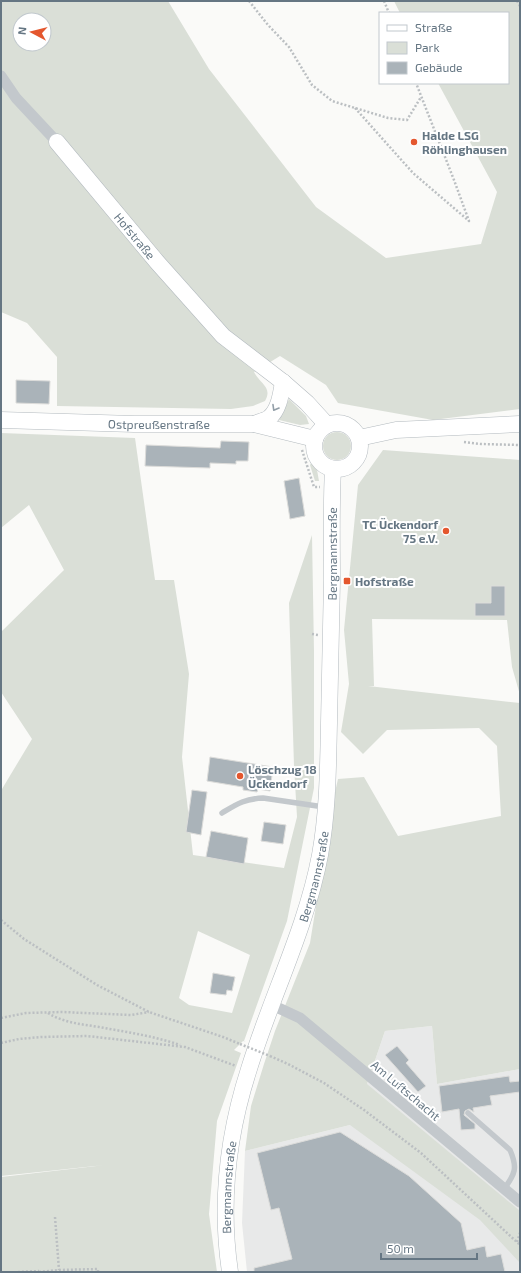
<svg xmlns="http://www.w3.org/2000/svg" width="521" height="1273" viewBox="0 0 521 1273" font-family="'Exo 2',sans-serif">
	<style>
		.built { fill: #e8e9e9 }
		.green { fill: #dadfd7; fill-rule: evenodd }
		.building { fill: #aab3b9; stroke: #dcdcda }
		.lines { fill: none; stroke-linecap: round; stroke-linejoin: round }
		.secondary-casing { stroke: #b3babf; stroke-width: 17 }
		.path { stroke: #bbbfc2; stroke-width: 2.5; stroke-dasharray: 2 2; stroke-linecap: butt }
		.lane { stroke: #c3c8cc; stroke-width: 5.5 }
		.street { stroke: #c3c8cc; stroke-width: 11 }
		.secondary { stroke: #fff; stroke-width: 16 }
		.path-bridge { stroke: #bbbfc2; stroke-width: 2.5; stroke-dasharray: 2 2; stroke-linecap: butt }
		.oneway { stroke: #939fa8 }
		.poi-dot { fill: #e4572e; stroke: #fff; stroke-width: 1.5 }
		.labels { text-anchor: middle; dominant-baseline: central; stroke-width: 4; stroke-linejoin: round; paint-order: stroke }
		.poi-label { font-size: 12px; font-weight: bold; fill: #657683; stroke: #fff; text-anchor: start }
		.street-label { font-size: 12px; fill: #657683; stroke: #fff }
	</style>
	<rect width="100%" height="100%" fill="#fafaf8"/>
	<path class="built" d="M432 1026 437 1084 520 1069V1272H247L242 1223 245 1151 350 1125 367 1084 385 1031Z"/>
	<g class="green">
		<path d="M1 1H168L209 69 316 207 386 258 481 244 497 192 438 83H508V13H400L394 1H520V409L433 420 338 403 326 385 280 356 254 372C260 384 273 387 265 401L253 406 231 409 57 406V357L27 323 1 312ZM20 20H44V44H20Z"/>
		<path d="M289 399 306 416 309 424 300 425 279 420Z"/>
		<circle cx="337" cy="446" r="14"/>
		<path d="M1 433 135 438 155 580H174L189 674 182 757 193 855 284 868 297 817 294 766 289 603 312 535 314 652V788L287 921 244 1041 246 1042 243 1041 234 1050 241 1053 217 1121 209 1214 217 1272H1V1177L105 1165 1 1176V788L2 789 32 739 1 692V632L64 570 29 505 1 528ZM198 931 250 955 232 1013 189 1005 179 998Z"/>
		<path d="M383 450 520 460V695L512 667 507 620 372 619 374 686H368L520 703V1069L437 1084 432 1026 385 1031 367 1084 520 1211V1263L480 1220 350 1125 245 1151 251 1106 264 1064 275 1031 310 943 333 801 338 779 364 777 398 836 501 816 497 746 479 728 387 730 363 754 341 732 349 684 344 630 358 485Z"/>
		<path d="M312 462 317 470 319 481H315L310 465Z"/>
	</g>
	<g class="building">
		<path d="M16 380 50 381 49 404 16 403Z"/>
		<path d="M221 441 249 442 248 461H236V464L210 463V468L145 466 146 445 220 448Z"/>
		<path d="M299 478 305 516 290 519 284 481Z"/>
		<path d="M491 586H505V616H475V603H491Z"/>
		<path d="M210 757 273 767 270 791 258 789 257 792 243 790V787L207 781Z"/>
		<path d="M192 790 207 792 201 835 186 832Z"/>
		<path d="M264 822 286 825 283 844 261 841Z"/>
		<path d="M211 831 248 838 244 864 206 857Z"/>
		<path d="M213 973 235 977 232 991 227 990 226 995 210 993Z"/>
		<path d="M397 1046 409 1060 406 1063 426 1086 418 1092 385 1055Z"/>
		<path d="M509 1076 510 1082 520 1081V1092L490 1096 492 1105 473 1108 474 1112 469 1109 465 1111 464 1115 475 1124V1129L461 1130 459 1109 442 1112 439 1086Z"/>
		<path d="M340 1132 409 1176 461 1223 467 1250 485 1246 487 1257 501 1254 505 1272H254V1268L292 1259 279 1208 271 1210 257 1153Z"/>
	</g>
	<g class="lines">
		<defs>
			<g id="secondary">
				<path id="s1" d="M57 142 157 262 223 336 283 382 307 403 327 425"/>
				<path id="s2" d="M1 420 134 424H254L315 439"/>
				<circle cx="337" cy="446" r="23"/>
				<path d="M254 424C258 422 265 421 269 418 279 410 281 394 283 382"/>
				<path d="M359 438 396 430 520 424"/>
				<path id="s3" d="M230 1272C220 1204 228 1134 249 1069 271 997 306 929 320 855 328 811 328 767 329 723 330 676 331 628 332 580 332 542 331 506 333 469"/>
			</g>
		</defs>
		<use href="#secondary" class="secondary-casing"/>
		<g class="path">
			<path d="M249 1 268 25 289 47 312 85 332 101 388 118 407 120 421 97"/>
			<path d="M384 1 389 13"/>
			<path d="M517 1 520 6"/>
			<path d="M355 108 413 173 469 221 454 180 416 83"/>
			<path d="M464 442 481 444 520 445"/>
			<path d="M302 450 314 487H320"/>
			<path d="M312 634 318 635"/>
			<path d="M1 920 24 939 97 985 149 1012 223 1037 240 1044"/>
			<path d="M48 1013C64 1023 81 1024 99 1027 126 1032 154 1036 180 1045"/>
			<path d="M1 1018 26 1013 62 1012 131 1015 149 1012"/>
			<path d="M1 1043 19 1039 41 1037 87 1036 185 1047 236 1066"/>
			<path d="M270 1056 288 1064 324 1083 364 1110 421 1153 520 1245"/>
			<path d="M55 1217 59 1270"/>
			<path d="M517 1242 520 1233"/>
			<path d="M18 1272 39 1271"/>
			<path d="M39 1272 59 1270 98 1269V1272"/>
		</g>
		<g class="lane">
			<path d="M222 813C237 804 244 799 263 798L324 807"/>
			<path d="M468 1113 510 1150C518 1168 515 1174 504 1189"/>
		</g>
		<g class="street">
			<path d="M1 76 16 98 57 142"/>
			<path d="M272 1005 300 1018 520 1202"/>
		</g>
		<use href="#secondary" class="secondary"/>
		<path class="path-bridge" d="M240 1044 270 1056"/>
	</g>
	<defs><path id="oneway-chevron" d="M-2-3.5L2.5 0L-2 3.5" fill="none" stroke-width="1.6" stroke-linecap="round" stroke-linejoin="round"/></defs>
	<use class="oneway" href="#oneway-chevron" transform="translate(275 408) rotate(120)"/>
	<g class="poi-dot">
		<circle cx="414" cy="142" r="4"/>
		<circle cx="446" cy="531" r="4"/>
		<rect x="343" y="577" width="8" height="8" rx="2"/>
		<circle cx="240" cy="776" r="4"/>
	</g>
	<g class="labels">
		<g class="poi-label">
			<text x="422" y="135">Halde LSG<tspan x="422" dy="14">Röhlinghausen</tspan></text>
			<text x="438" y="524" text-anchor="end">TC Ückendorf<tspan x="438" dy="14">75 e.V.</tspan></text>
			<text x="355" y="581">Hofstraße</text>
			<text x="248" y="769">Löschzug 18<tspan x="248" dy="14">Ückendorf</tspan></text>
		</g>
		<g class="street-label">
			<text stroke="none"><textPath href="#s1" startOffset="122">Hofstraße</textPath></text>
			<text stroke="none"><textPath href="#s2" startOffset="158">Ostpreußenstraße</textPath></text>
			<text stroke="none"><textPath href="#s3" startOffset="733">Bergmannstraße</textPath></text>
			<text stroke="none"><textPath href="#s3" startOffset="409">Bergmannstraße</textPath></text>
			<text transform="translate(406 1090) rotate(40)">Am Luftschacht</text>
			<text stroke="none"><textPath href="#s3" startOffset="85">Bergmannstraße</textPath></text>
		</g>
	</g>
	<rect width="521" height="1273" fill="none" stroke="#657683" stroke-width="4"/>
	<rect x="379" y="12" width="130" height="72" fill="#ffffff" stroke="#c1c8cd"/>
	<rect x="387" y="25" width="20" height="6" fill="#ffffff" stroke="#c1c8cd"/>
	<text x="415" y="32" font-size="12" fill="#657683">Straße</text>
	<rect x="387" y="42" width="20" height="12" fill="#dadfd7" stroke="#c1c8cd"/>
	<text x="415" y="52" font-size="12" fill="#657683">Park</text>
	<rect x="387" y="62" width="20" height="12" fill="#aab3b9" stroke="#c1c8cd"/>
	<text x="415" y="72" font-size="12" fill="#657683">Gebäude</text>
	<g transform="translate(32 32) rotate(277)"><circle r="19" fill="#ffffff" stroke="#c1c8cd"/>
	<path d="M0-3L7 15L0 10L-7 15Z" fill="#e4572e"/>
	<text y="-6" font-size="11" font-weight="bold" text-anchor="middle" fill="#657683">N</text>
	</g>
	<path d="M381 1253v6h96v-6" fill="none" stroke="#657683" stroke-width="2"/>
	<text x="387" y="1253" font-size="12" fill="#657683" stroke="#ffffff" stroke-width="3" paint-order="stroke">50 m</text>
</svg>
